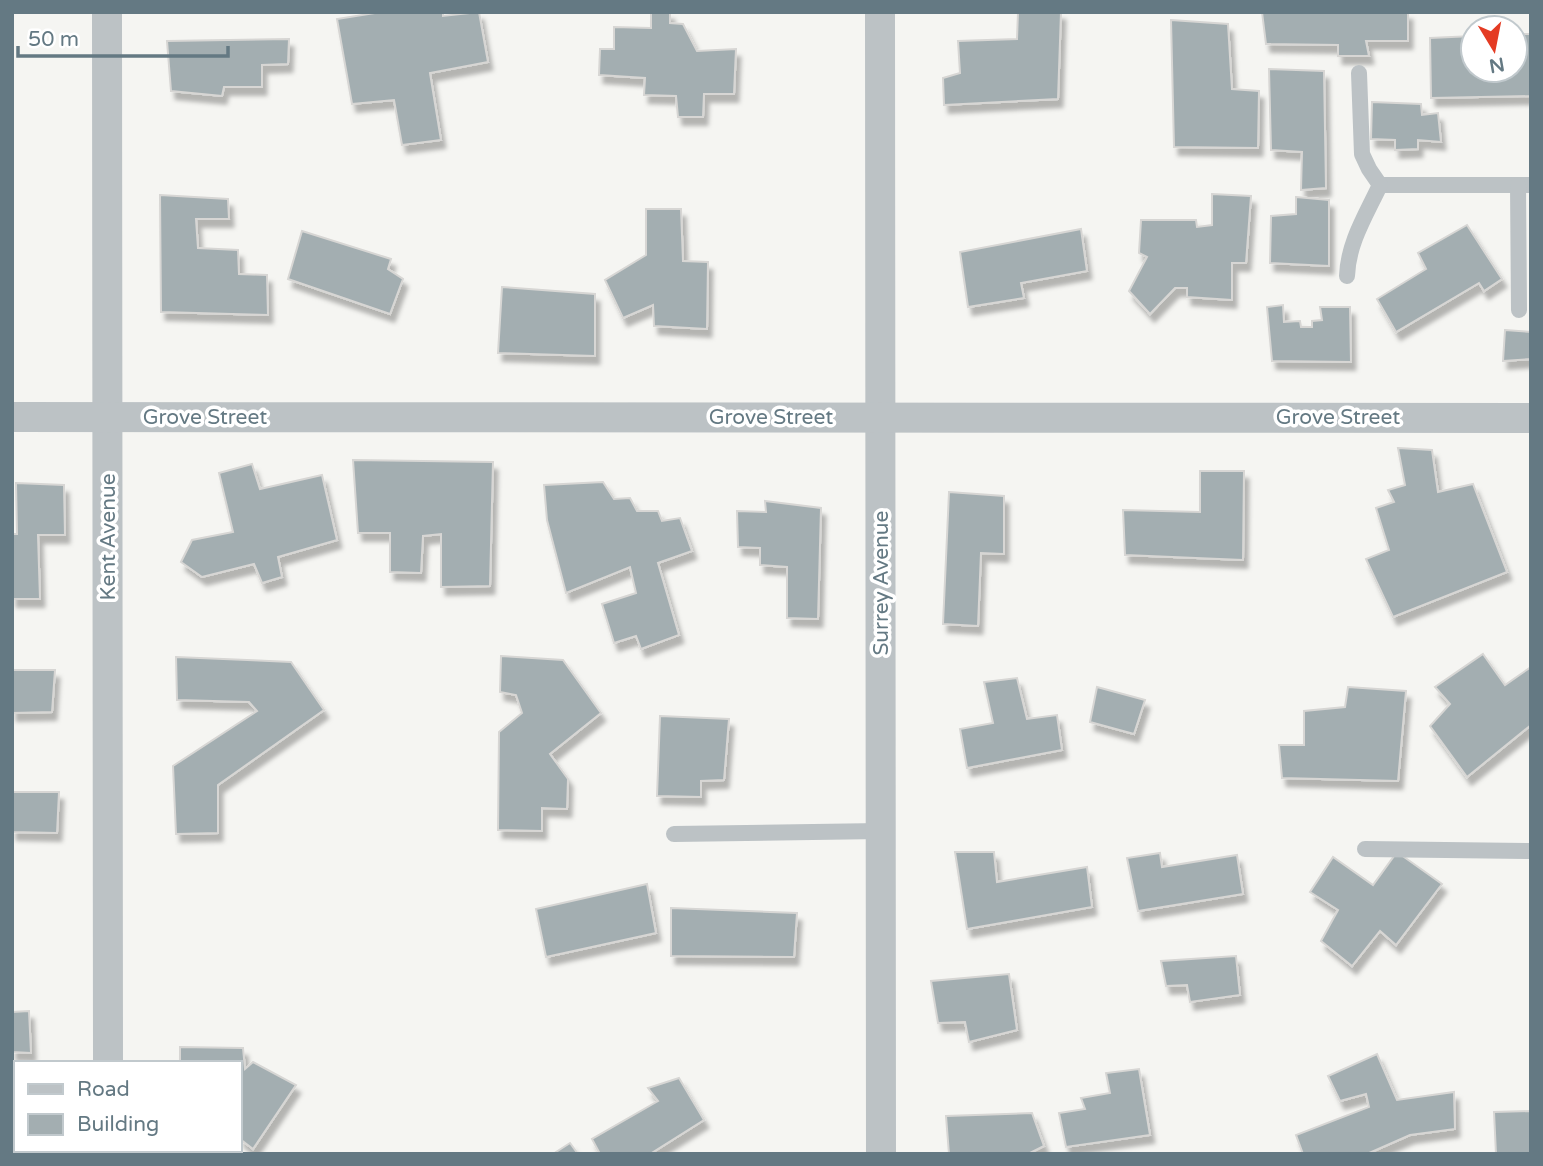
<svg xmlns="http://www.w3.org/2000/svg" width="1543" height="1166" viewBox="0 0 1543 1166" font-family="'Varela Round',sans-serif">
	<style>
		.building { fill: #a3aeb1; stroke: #d7d6d4; stroke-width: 2; filter: url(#shadow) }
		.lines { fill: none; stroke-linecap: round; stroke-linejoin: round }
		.service { stroke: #bcc2c5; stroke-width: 16 }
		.minor { stroke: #bcc2c5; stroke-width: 30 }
		.labels { text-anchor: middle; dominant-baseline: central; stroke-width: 7; stroke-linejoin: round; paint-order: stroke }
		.street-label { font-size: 21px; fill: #647983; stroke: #fff }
	</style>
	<defs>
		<filter id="shadow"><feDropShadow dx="4.5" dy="8" stdDeviation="2" flood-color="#0004"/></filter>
	</defs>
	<rect width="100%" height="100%" fill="#f5f5f2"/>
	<g class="building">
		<path d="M381 12H443V16L479 12 488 62 430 73 441 140 402 145 394 100 352 104 337 19Z"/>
		<path d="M651 12H670V23L683 24 697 51 736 49 734 94H704L703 117H678L676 96 644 95 645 78 599 75 600 49H614V27L651 28Z"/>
		<path d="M1018 12H1061L1058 99 944 105 943 78 960 73 958 41 1017 39Z"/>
		<path d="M1262 12H1408V41H1366L1369 56H1338V45L1266 44Z"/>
		<path d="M1171 20 1228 24 1232 89 1259 91 1258 148 1174 147Z"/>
		<path d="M1515 34H1531V96L1431 98 1430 38 1473 36V70H1515Z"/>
		<path d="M289 39 288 64 262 65V87H224L222 96 171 91 167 41Z"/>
		<path d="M1269 69 1324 71 1326 188 1301 190 1302 152 1271 150Z"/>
		<path d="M1372 102 1421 104 1422 115 1438 113 1441 142 1418 140V149L1395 150V140L1371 139Z"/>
		<path d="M1212 194 1251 196 1246 263H1232V300L1187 297V288H1175L1150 314 1129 291 1147 257 1139 253 1141 220H1196L1197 227 1212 225Z"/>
		<path d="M160 195 228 199 229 219H196L198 248 238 250 239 274 267 275 268 315 161 312Z"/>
		<path d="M1296 197 1329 200V266L1270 263 1271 216 1296 214Z"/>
		<path d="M646 209H681L683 261 708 262 707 329 654 326 653 305 623 318 605 280 646 255Z"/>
		<path d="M1467 225 1502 279 1484 291 1479 283 1396 332 1377 299 1426 269 1418 253Z"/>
		<path d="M1081 229 1087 271 1021 283 1024 298 968 307 960 252Z"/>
		<path d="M302 231 391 259 388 269 403 279 390 314 288 279Z"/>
		<path d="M502 287 595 294V356L498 353Z"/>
		<path d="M1283 305 1284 322 1300 321 1301 327H1312V321L1322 320 1320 307H1350L1351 362 1272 361 1267 307Z"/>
		<path d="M1505 330 1531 332V359L1503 361Z"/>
		<path d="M1398 448 1432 450 1438 492 1473 484 1507 572 1393 617 1366 559 1389 550 1376 508 1394 502 1388 490 1405 485Z"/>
		<path d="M353 460 493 462 490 586 441 587V534L423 536 421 573 390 572V533H358Z"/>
		<path d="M252 464 260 489 322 475 337 540 278 557 282 577 262 583 254 564 202 577 181 562 192 540 233 532 219 473Z"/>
		<path d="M1200 471H1244L1243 560 1125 555 1123 510 1200 512Z"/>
		<path d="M603 482 614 499 630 498 637 511H658L662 521 680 518 692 551 658 563 679 635 641 649 636 636 614 643 602 604 636 593 630 567 566 593 547 520 544 485Z"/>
		<path d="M16 483 64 485 65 535H38L40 599H12V534H17Z"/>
		<path d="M949 492 1004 496V554L981 553 978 626 943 624Z"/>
		<path d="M765 501 821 508 818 619 787 618V567L760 565V548L738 547 737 511 766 512Z"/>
		<path d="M1483 654 1505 685 1531 667V725L1467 777 1430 726 1450 704 1435 687Z"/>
		<path d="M501 656 563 660 601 713 550 754 568 779 567 809 542 808V831L498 830 499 732 522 713 516 695 500 692Z"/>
		<path d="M176 657 291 662 324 710 218 785V833L176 834 173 766 257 711 249 702 177 700Z"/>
		<path d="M12 670H55L52 712 12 713Z"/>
		<path d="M1017 678 1027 719 1057 715 1062 750 967 768 960 729 993 723 984 682Z"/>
		<path d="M1097 687 1145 700 1134 734 1090 722Z"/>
		<path d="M1348 687 1406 691 1398 781 1282 778 1279 745H1304V711L1345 707Z"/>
		<path d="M660 716 729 719 724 780 701 781V797L657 796Z"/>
		<path d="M12 792H59L57 833 12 832Z"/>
		<path d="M955 852H994L997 882 1087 867 1092 907 967 929Z"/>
		<path d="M1397 852 1442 884 1396 945 1380 931 1352 966 1321 941 1338 910 1310 892 1333 857 1373 885Z"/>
		<path d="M1160 853 1162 867 1237 855 1243 894 1138 911 1127 858Z"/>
		<path d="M647 884 656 933 546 957 536 909Z"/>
		<path d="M671 908 797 913 794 957 671 956Z"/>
		<path d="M1236 956 1240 995 1190 1002 1187 985 1166 986 1161 961Z"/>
		<path d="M1009 974 1017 1030 969 1042 965 1022 938 1023 931 981Z"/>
		<path d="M29 1011 31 1053 12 1052V1012Z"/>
		<path d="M180 1047 243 1048 245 1069 253 1062 296 1085 253 1149 240 1139V1063H180Z"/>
		<path d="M1377 1054 1397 1100 1454 1092 1455 1129 1410 1135 1367 1154H1303L1296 1135 1369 1107 1366 1094 1340 1101 1328 1076Z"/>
		<path d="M1139 1069 1150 1135 1066 1147 1059 1113 1085 1109 1081 1098 1110 1093 1106 1073Z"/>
		<path d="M679 1078 704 1120 650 1154H600L592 1139 658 1101 648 1088Z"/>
		<path d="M1531 1111V1154H1496L1494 1112Z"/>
		<path d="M1032 1113 1044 1146 1028 1154H949L946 1116Z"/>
		<path d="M570 1143 578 1154H553Z"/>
	</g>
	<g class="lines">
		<g class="service">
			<path d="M1380 185H1531"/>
			<path d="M1518 185 1519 310"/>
			<path d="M1347 276C1348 243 1366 215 1380 185L1369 169 1362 154 1359 73"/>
			<path d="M674 834 881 831"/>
			<path d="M1365 849 1531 851"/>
		</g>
		<g class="minor">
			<path d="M107 12 108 1063"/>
			<path d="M880 12 881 1154"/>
			<path d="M12 417 1531 418"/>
			<path d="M108 1150V1154"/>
		</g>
	</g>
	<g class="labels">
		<g class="street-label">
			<text x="205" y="417">Grove Street</text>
			<text x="771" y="417">Grove Street</text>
			<text x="1338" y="417">Grove Street</text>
			<text transform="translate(108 537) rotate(-90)">Kent Avenue</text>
			<text transform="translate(881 583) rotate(-90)">Surrey Avenue</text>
		</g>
	</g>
	<rect width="1543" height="1166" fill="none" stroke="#647983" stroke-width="28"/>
	<rect x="14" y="1061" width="228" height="91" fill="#ffffff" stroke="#c1c9cd" stroke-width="2"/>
	<rect x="28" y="1084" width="35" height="10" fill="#bcc2c5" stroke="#c1c9cd" stroke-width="2"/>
	<text x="77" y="1096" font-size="21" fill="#647983">Road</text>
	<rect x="28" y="1114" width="35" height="21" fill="#a3aeb1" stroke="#c1c9cd" stroke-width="2"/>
	<text x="77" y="1131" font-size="21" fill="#647983">Building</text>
	<g transform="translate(1494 49) rotate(170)"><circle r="33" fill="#ffffff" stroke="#c1c9cd" stroke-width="2"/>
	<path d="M0-5L12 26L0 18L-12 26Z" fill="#e43b23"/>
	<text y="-10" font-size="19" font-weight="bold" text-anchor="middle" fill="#647983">N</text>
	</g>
	<path d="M18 46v10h210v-10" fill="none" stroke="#647983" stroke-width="3.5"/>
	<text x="28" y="46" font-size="21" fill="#647983" stroke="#ffffff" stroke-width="5" paint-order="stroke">50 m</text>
</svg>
